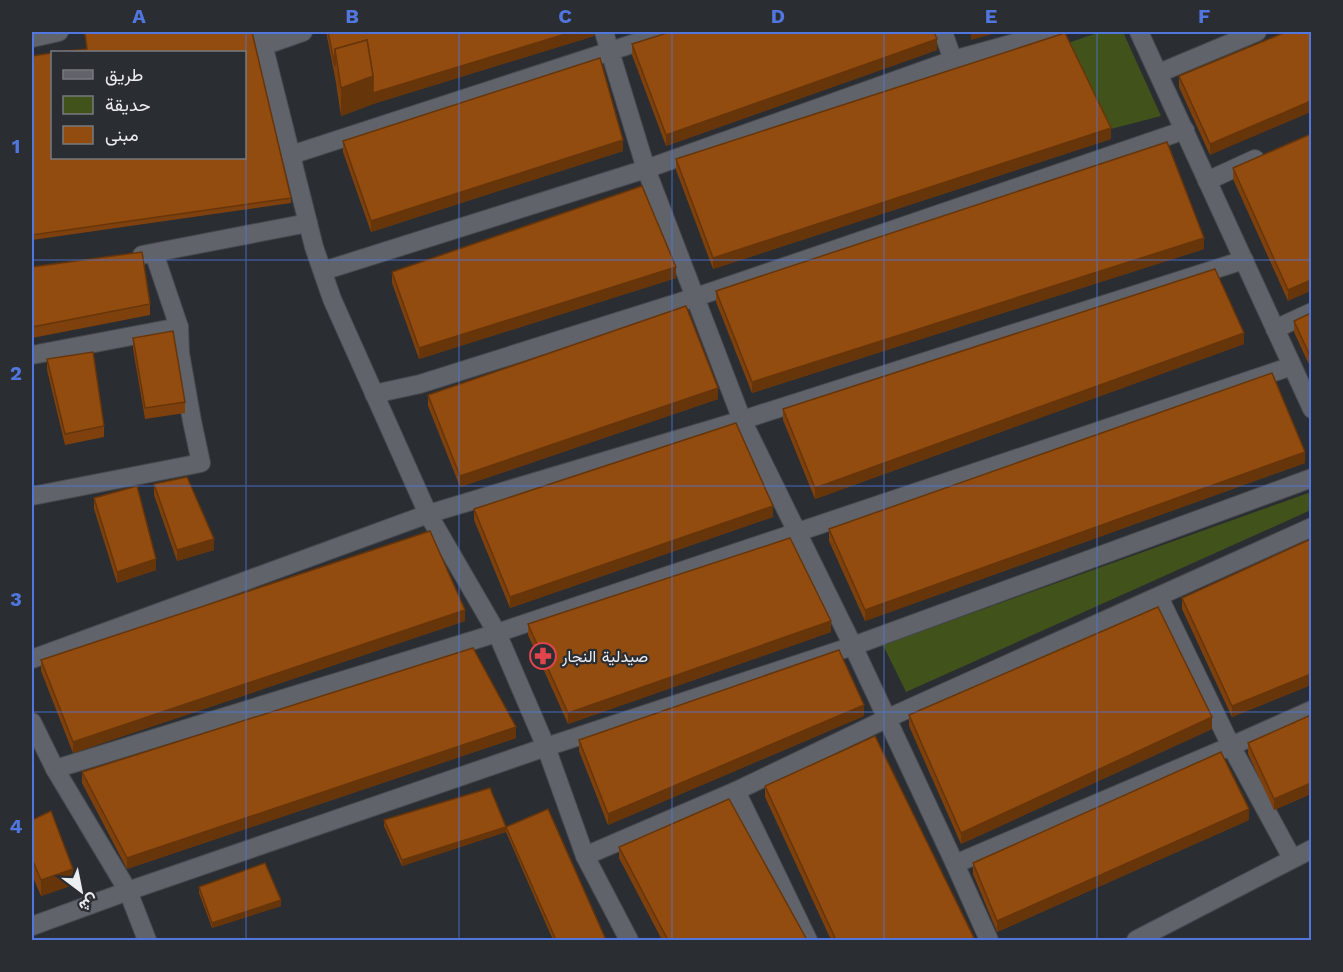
<svg xmlns="http://www.w3.org/2000/svg" width="1343" height="972" viewBox="0 0 1343 972" font-family="'Work Sans',Vazirmatn,sans-serif">
	<style>
		.green { fill: #41521a }
		.lines { fill: none; stroke-linecap: round; stroke-linejoin: round }
		.street-casing { stroke: #46494e; stroke-width: 20 }
		.secondary-casing { stroke: #46494e; stroke-width: 20 }
		.street { stroke: #606369; stroke-width: 18 }
		.secondary { stroke: #606369; stroke-width: 18 }
		.wall { fill: #7e410d }
		.shaded-wall { fill: #67350a }
		.building { fill: #934c0f; stroke: #67350a; stroke-width: 1.5 }
		.grid { fill: none; stroke: #5176de; stroke-width: 1.5; stroke-opacity: 0.55 }
		.labels { text-anchor: middle; dominant-baseline: central; stroke-width: 4.5; stroke-linejoin: round; paint-order: stroke }
		.poi-label { font-size: 16px; fill: #eceef2; stroke: #2a2d32; text-anchor: start }
		.neatline { fill: none; stroke: #5176de; stroke-width: 2 }
		.grid-label { font-size: 20px; text-anchor: middle; font-weight: bold; fill: #5176de }
	</style>
	<rect width="100%" height="100%" fill="#2a2d32"/>
	<g class="green">
		<path d="M1100 32H1123L1161 116 1107 130 1065 44Z"/>
		<path d="M1311 492V510L906 692 883 645Z"/>
	</g>
	<g class="lines">
		<defs>
			<g id="street">
				<path d="M604 32 646 169 742 420 853 646 955 864 989 940"/>
				<path d="M943 32 953 60"/>
				<path d="M1139 32 1312 409"/>
				<path d="M32 38 59 32"/>
				<path d="M263 46 303 32"/>
				<path d="M1159 73 1257 32"/>
				<path d="M291 155 669 32"/>
				<path d="M1207 181 1255 159"/>
				<path d="M142 255 308 223"/>
				<path d="M323 271 646 169 953 60 1055 32"/>
				<path d="M1275 329 1312 312"/>
				<path d="M32 355 179 327"/>
				<path d="M374 394 420 384 696 297 1185 130"/>
				<path d="M32 496 201 463 192 421 180 353 179 327 154 253"/>
				<path d="M1159 597 1231 746 1292 858"/>
				<path d="M32 659 428 514 742 420 1244 260"/>
				<path d="M32 722 55 769 128 891 147 940"/>
				<path d="M55 769 497 633 1292 366"/>
				<path d="M736 791 808 940"/>
				<path d="M585 856 736 791 888 718 1312 527"/>
				<path d="M955 864 1231 746 1312 710"/>
				<path d="M32 926 128 891 546 747 853 646 1312 478"/>
				<path d="M1136 940 1312 849"/>
			</g>
			<path id="secondary" d="M260 32 314 247 332 299 428 514 497 633 546 747 585 856 629 940"/>
		</defs>
		<use href="#street" class="street-casing"/>
		<use href="#secondary" class="secondary-casing"/>
		<use href="#street" class="street"/>
		<use href="#secondary" class="secondary"/>
	</g>
	<g class="wall">
		<path d="M84 32H252L291 198V203L32 240V56L87 49Z"/>
		<path d="M326 32H594V36L373 104 341 116 335 77Z"/>
		<path d="M1286 32 1210 155 1179 87V76Z"/>
		<path d="M632 44 937 50 666 146 632 55Z"/>
		<path d="M1311 134 1288 301 1233 179V168Z"/>
		<path d="M1111 139 713 269 676 170V159Z"/>
		<path d="M343 141 623 151 371 232 343 152Z"/>
		<path d="M1204 249 752 393 716 302V291Z"/>
		<path d="M32 267 150 304V315L32 338Z"/>
		<path d="M392 272 676 278 419 359 392 283Z"/>
		<path d="M1311 313V369L1294 332V321Z"/>
		<path d="M133 338 185 402V413L145 419 133 349Z"/>
		<path d="M1244 344 815 499 783 420V409Z"/>
		<path d="M47 359 104 426V437L65 445 47 370Z"/>
		<path d="M428 395 718 399 460 487 428 406Z"/>
		<path d="M1305 463 865 621 829 541V529Z"/>
		<path d="M154 484 214 550 177 561 154 495Z"/>
		<path d="M94 498 156 570 117 583 94 509Z"/>
		<path d="M474 509 773 517 510 608 474 520Z"/>
		<path d="M1311 539V685L1232 717 1182 609V598Z"/>
		<path d="M465 621 73 753 41 671V660Z"/>
		<path d="M528 624 831 632 568 724 528 635Z"/>
		<path d="M909 715 1212 729 961 844 909 726Z"/>
		<path d="M1311 715V794L1274 810 1248 754V743Z"/>
		<path d="M864 716 608 825 579 751V740Z"/>
		<path d="M516 738 127 869 82 783V772Z"/>
		<path d="M765 786 975 940H831L765 797Z"/>
		<path d="M32 820 73 885 41 896 32 875Z"/>
		<path d="M384 820 506 827 606 940H553L506 832 402 866 384 826Z"/>
		<path d="M1249 820 997 932 973 874V863Z"/>
		<path d="M619 847 807 940H662L619 858Z"/>
		<path d="M199 887 281 906 212 928 199 893Z"/>
	</g>
	<g class="shaded-wall">
		<path d="M572 32H594V36L373 104 341 116V88L373 76Z"/>
		<path d="M971 32H999L971 40Z"/>
		<path d="M937 39V50L666 146V135Z"/>
		<path d="M1311 101V112L1210 155V144Z"/>
		<path d="M1111 128V139L713 269V258Z"/>
		<path d="M623 140V151L371 232V221Z"/>
		<path d="M1204 238V249L752 393V382Z"/>
		<path d="M676 267V278L419 359V348Z"/>
		<path d="M1311 280V291L1288 301V290Z"/>
		<path d="M1244 333V344L815 499V488Z"/>
		<path d="M718 388V399L460 487V476Z"/>
		<path d="M1305 452V463L865 621V610Z"/>
		<path d="M773 506V517L510 608V597Z"/>
		<path d="M214 539V550L177 561V550Z"/>
		<path d="M156 559V570L117 583V572Z"/>
		<path d="M465 610V621L73 753V742Z"/>
		<path d="M831 621V632L568 724V713Z"/>
		<path d="M1311 674V685L1232 717V706Z"/>
		<path d="M864 705V716L608 825V814Z"/>
		<path d="M1212 717V729L961 844V833Z"/>
		<path d="M516 727V738L127 869V858Z"/>
		<path d="M1311 783V794L1274 810V799Z"/>
		<path d="M1249 809V820L997 932V921Z"/>
		<path d="M506 827V832L402 866V860Z"/>
		<path d="M73 869V885L41 896V880Z"/>
		<path d="M281 900V906L212 928V923Z"/>
	</g>
	<g class="building">
		<path d="M85 32H252L291 198 32 235V56L52 53V158H244V52H59L87 49Z"/>
		<path d="M328 32H572L373 93V76L367 40 335 49V66Z"/>
		<path d="M670 32H934L937 39 666 135 632 44Z"/>
		<path d="M1286 32H1311V101L1210 144 1179 76Z"/>
		<path d="M1065 33 1111 128 713 258 676 159Z"/>
		<path d="M367 40 373 76 341 88 335 49Z"/>
		<path d="M600 58 623 140 371 221 343 141Z"/>
		<path d="M1311 134V280L1288 290 1233 168Z"/>
		<path d="M1167 142 1204 238 752 382 716 291Z"/>
		<path d="M642 186 676 267 419 348 392 272Z"/>
		<path d="M142 252 150 304 32 327V267Z"/>
		<path d="M1215 269 1244 333 815 488 783 409Z"/>
		<path d="M686 306 718 388 460 476 428 395Z"/>
		<path d="M1311 313V358L1294 321Z"/>
		<path d="M173 331 185 402 145 408 133 338Z"/>
		<path d="M93 352 104 426 65 434 47 359Z"/>
		<path d="M1272 373 1305 452 865 610 829 529Z"/>
		<path d="M736 423 773 506 510 597 474 509Z"/>
		<path d="M187 477 214 539 177 550 154 484Z"/>
		<path d="M137 486 156 559 117 572 94 498Z"/>
		<path d="M430 531 465 610 73 742 41 660Z"/>
		<path d="M790 538 831 621 568 713 528 624Z"/>
		<path d="M1311 539V674L1232 706 1182 598Z"/>
		<path d="M1158 607 1212 717 961 833 909 715Z"/>
		<path d="M473 648 516 727 127 858 82 772Z"/>
		<path d="M839 650 864 705 608 814 579 740Z"/>
		<path d="M1311 715V783L1274 799 1248 743Z"/>
		<path d="M875 736 975 940H836L765 786Z"/>
		<path d="M1221 752 1249 809 997 921 973 863Z"/>
		<path d="M490 788 506 827 548 809 606 940H556L506 827 402 860 384 820Z"/>
		<path d="M729 799 807 940H668L619 847Z"/>
		<path d="M51 811 73 869 41 880 32 859V820Z"/>
		<path d="M265 863 281 900 212 923 199 887Z"/>
	</g>
	<path class="grid" d="M246 32V940M459 32V940M672 32V940M884 32V940M1097 32V940M32 260H1312M32 486H1312M32 712H1312"/>
	<defs>
		<symbol id="pharmacy-ring" viewBox="-11 -11 22 22"><circle r="9.5" fill="#2a2d32" stroke="#e0444e" stroke-width="1.5"/><path d="M-2-6h4v4h4v4h-4v4h-4v-4h-4v-4h4Z" fill="#e0444e"/></symbol>
	</defs>
	<g fill-rule="evenodd">
		<use href="#pharmacy-ring" x="528" y="641" width="30" height="30"/>
	</g>
	<g class="labels">
		<g class="poi-label">
			<text x="562" y="656">صيدلية النجار</text>
		</g>
	</g>
	<rect width="1343" height="972" fill="none" stroke="#2a2d32" stroke-width="66"/>
	<rect x="51" y="51" width="195" height="108" fill="#2a2d32" stroke="#787a7f" stroke-width="1.5"/>
	<rect x="63" y="70" width="30" height="9" fill="#606369" stroke="#787a7f" stroke-width="1.5"/>
	<text x="105" y="81" font-size="18" fill="#eceef2">طريق</text>
	<rect x="63" y="96" width="30" height="18" fill="#41521a" stroke="#787a7f" stroke-width="1.5"/>
	<text x="105" y="111" font-size="18" fill="#eceef2">حديقة</text>
	<rect x="63" y="126" width="30" height="18" fill="#934c0f" stroke="#787a7f" stroke-width="1.5"/>
	<text x="105" y="141" font-size="18" fill="#eceef2">مبنى</text>
	<g transform="translate(81 891) rotate(148)" stroke="#2a2d32" stroke-width="4.5" paint-order="stroke">
	<path d="M0-4.5L10 22L0 15L-10 22Z" fill="#eceef2"/>
	<text y="-9" font-size="16" font-weight="bold" text-anchor="middle" fill="#eceef2">ش</text>
	</g>
	<rect x="33" y="33" width="1277" height="906" class="neatline"/>
	<g class="grid-label">
		<text x="139" y="23">A</text>
		<text x="352" y="23">B</text>
		<text x="565" y="23">C</text>
		<text x="778" y="23">D</text>
		<text x="991" y="23">E</text>
		<text x="1204" y="23">F</text>
		<text x="16" y="153">1</text>
		<text x="16" y="380">2</text>
		<text x="16" y="606">3</text>
		<text x="16" y="833">4</text>
	</g>
</svg>
